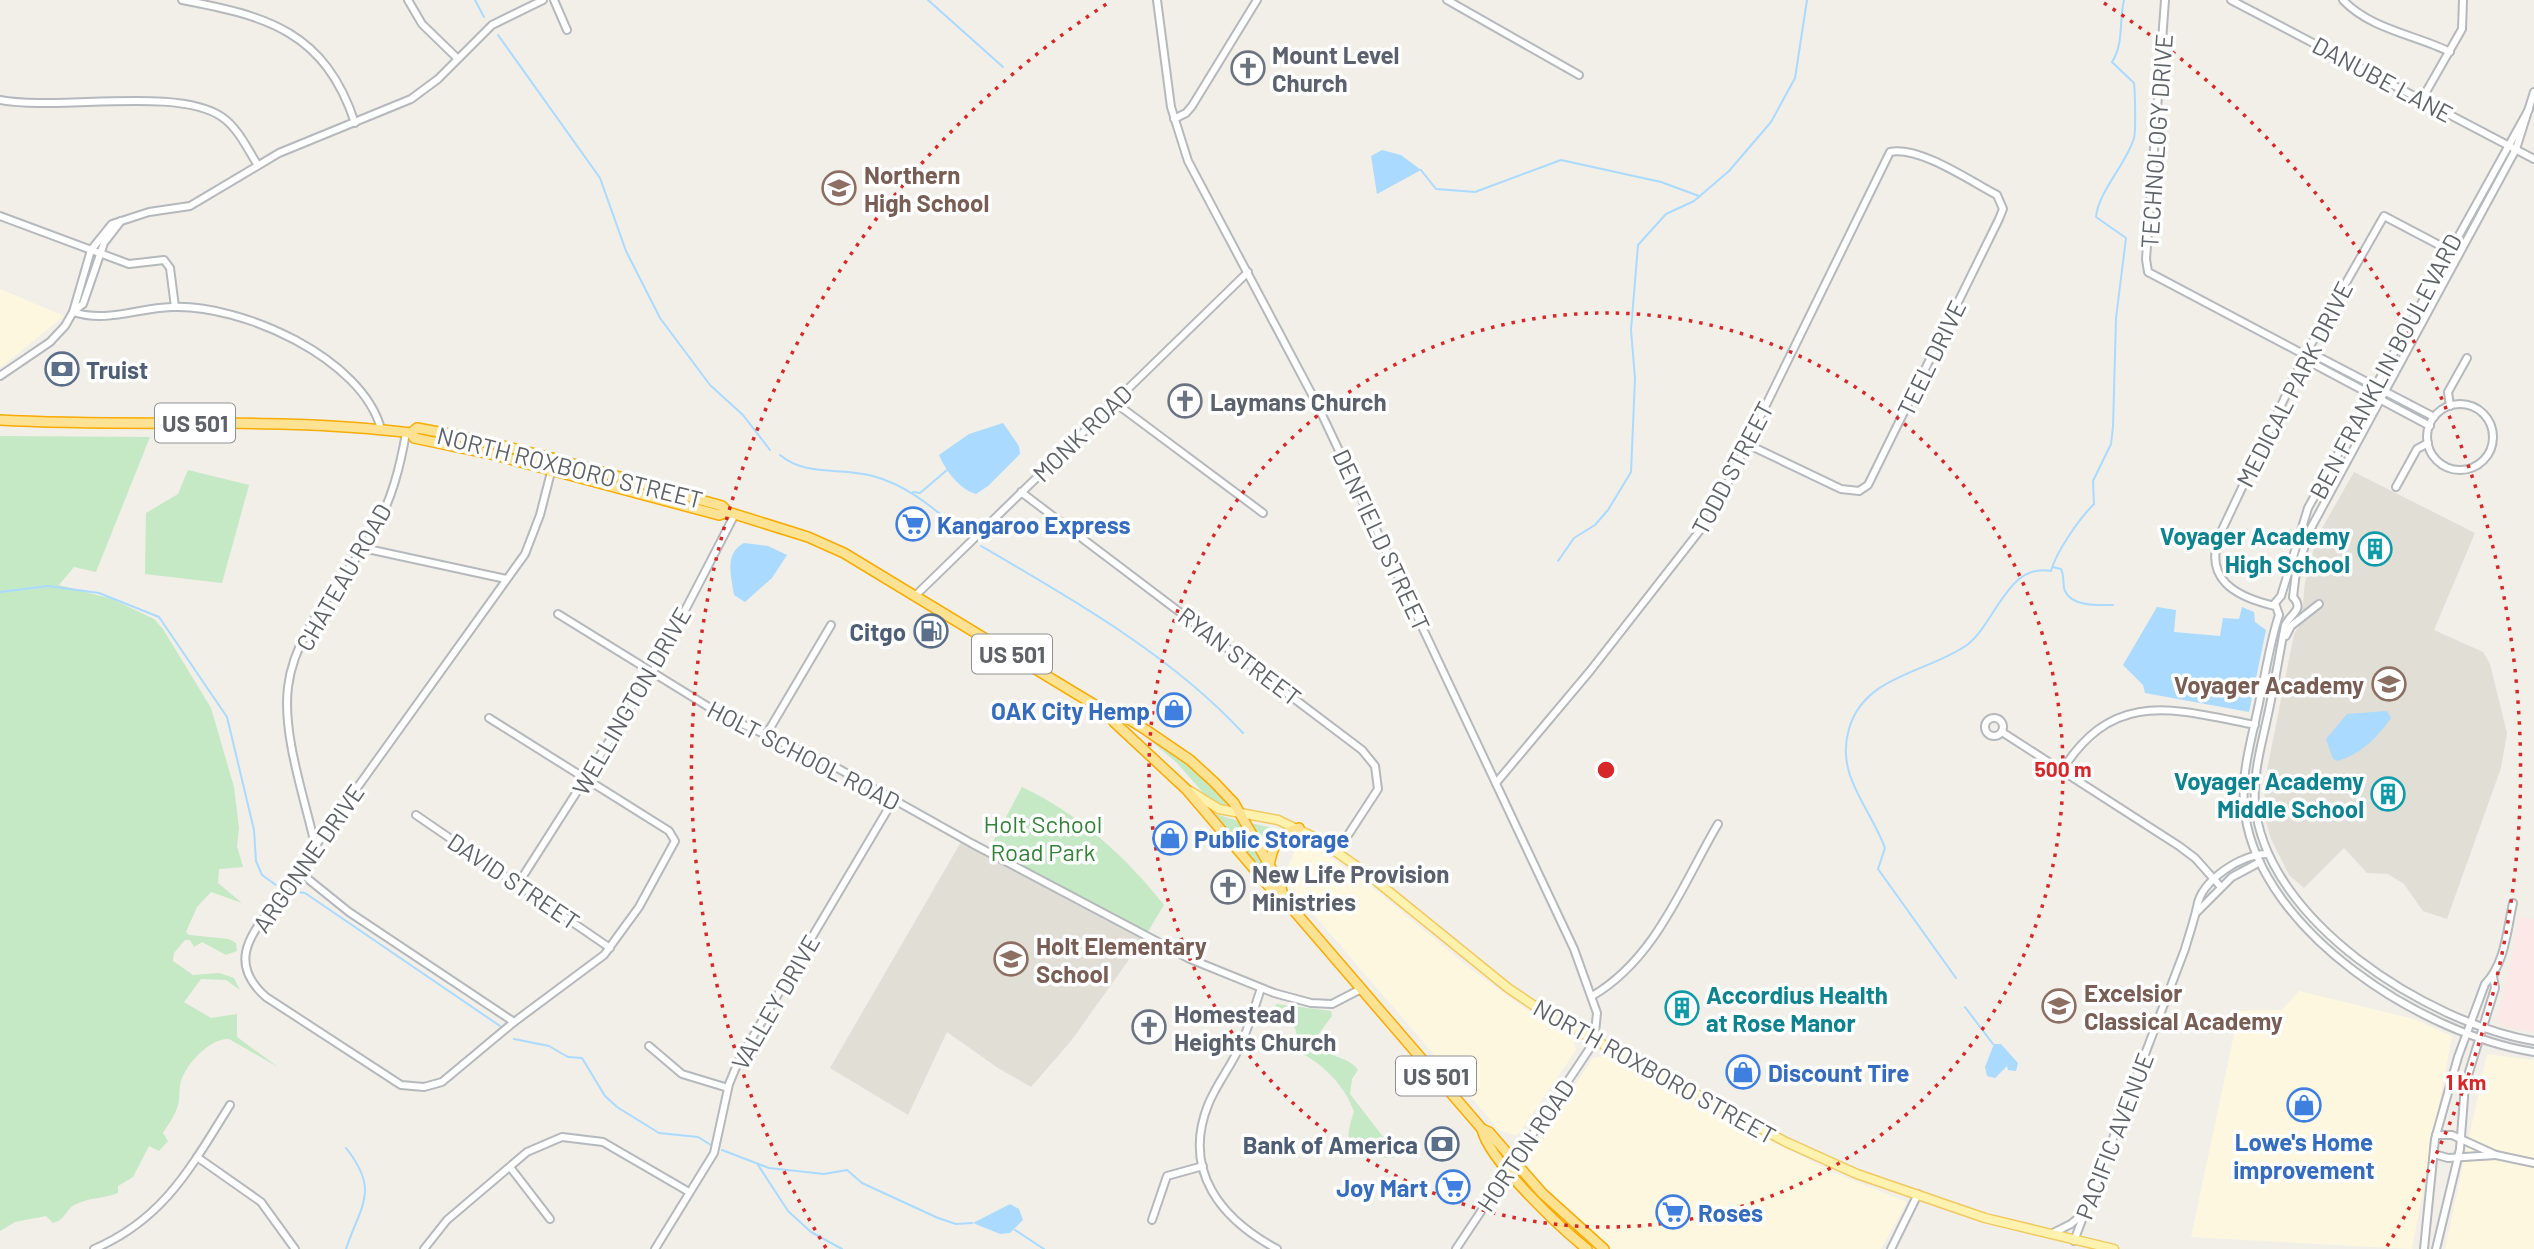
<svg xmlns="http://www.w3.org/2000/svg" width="2534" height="1249" viewBox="0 0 2534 1249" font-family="Barlow,sans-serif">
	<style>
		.commercial { fill: #fef7e0 }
		.education { fill: #e1ded6 }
		.medical { fill: #fce8e6 }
		.green { fill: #c5e8c5 }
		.water { fill: #aadaff }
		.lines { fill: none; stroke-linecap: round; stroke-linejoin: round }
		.stream { stroke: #aadaff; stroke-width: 2 }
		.minor-casing { stroke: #b5b8bc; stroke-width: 10 }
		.major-casing { stroke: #f2c960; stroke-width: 11 }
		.highway-casing { stroke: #f9ab00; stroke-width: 12 }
		.minor { stroke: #fff; stroke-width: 6 }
		.major { stroke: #fff2af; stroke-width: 8 }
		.highway { stroke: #fde293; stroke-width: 9 }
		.ring { fill: none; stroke: #d62828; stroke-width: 3.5; stroke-dasharray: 3.5 7 }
		.labels { text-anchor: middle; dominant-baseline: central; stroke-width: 7; stroke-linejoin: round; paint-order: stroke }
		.shield { fill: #fff; stroke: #8f9295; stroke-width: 2 }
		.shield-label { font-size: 23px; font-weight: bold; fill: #5f6368 }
		.worship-label { font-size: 24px; font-weight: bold; fill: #5b616d; stroke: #fff; text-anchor: start }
		.street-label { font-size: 24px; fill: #5f6368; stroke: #fff }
		.education-label { font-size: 24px; font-weight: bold; fill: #785e54; stroke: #fff; text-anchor: start }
		.service-label { font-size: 24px; font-weight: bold; fill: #4e5e75; stroke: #fff; text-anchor: end }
		.shop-label { font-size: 24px; font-weight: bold; fill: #366cbe; stroke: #fff; text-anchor: start }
		.culture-label { font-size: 24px; font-weight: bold; fill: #0d838f; stroke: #fff; text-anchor: end }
		.park-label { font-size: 24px; fill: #348238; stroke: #fff }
		.centre { fill: #d62828; stroke: #fff; stroke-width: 3.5 }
		.ring-label { font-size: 21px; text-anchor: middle; font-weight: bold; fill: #d62828; stroke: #fff; stroke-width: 7; stroke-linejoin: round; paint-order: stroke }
	</style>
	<rect width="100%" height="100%" fill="#f1efe8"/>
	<g class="commercial">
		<path d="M0 289 64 316 0 368Z"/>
		<path d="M1301 837 1367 883 1468 967 1527 1010 1574 1039 1576 1050 1517 1136 1499 1130 1283 879Z"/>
		<path d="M2299 991 2414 1019 2452 1036 2412 1249 2191 1237 2239 1011 2282 1010Z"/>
		<path d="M2487 1054 2534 1060V1249H2445Z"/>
		<path d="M1606 1055 1832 1172 1907 1202 1881 1249H1613L1563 1205 1528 1167 1527 1155 1593 1058Z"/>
	</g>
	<g class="education">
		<path d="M2354 472 2475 533 2434 630 2483 652 2490 664 2507 733 2501 768 2447 919 2423 911 2404 884 2388 874 2367 873 2344 848 2304 888 2289 875 2271 839 2266 821 2264 785 2294 634 2301 623 2305 582 2317 537Z"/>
		<path d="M961 842 1143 940 1071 1041 1031 1087 998 1068 947 1032 908 1115 830 1068Z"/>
	</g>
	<path class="medical" d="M2518 917 2534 919V1032L2501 1026 2497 1019 2512 959Z"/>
	<g class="green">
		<path d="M0 436 150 437 96 572 74 567 59 585 112 599 154 619 163 629 211 708 234 787 239 828 237 846 243 867 219 869 218 883 242 903 211 892 197 907 186 932 189 935 229 939 236 943 237 951 226 955 202 942 194 947 190 940H185L174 953 173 961 193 975 219 973 234 978 240 990 226 980 201 979 184 1002 211 1018 237 1014V1037L278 1067 229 1039C209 1038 186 1065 181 1081 178 1091 181 1098 177 1108 174 1118 168 1124 163 1133L168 1141 159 1151 149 1146 133 1177 118 1186V1193C108 1198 89 1197 74 1205 65 1211 65 1220 53 1223L46 1216 15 1222 0 1231Z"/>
		<path d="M188 470 249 485 222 583 145 574 146 513 178 494Z"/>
		<path d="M1142 733C1173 749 1210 775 1228 807L1207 797 1177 763Z"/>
		<path d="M1022 787C1079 814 1125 856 1164 905L1147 933 989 849Z"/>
		<path d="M1215 814 1239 821 1272 879 1269 881Z"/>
		<path d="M1250 823 1282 830 1267 851Z"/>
		<path d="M1276 1004 1331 1011 1332 1016 1317 1036C1326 1062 1346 1053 1358 1070L1352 1079 1350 1094 1397 1155 1393 1158C1356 1157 1339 1153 1354 1112 1345 1083 1312 1051 1281 1047 1312 1034 1289 1022 1274 1010Z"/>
	</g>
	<g class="water">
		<path d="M1382 150 1401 155 1421 170 1377 194 1371 156Z"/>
		<path d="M1003 423 1019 446 1020 454 988 486 976 494C960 490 945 470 939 455L969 434Z"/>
		<path d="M744 543 768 546 787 555 772 578 745 602 734 595C731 576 724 553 744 543Z"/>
		<path d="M2157 607 2176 610 2174 632 2220 636 2223 618 2239 619 2242 607 2254 612 2255 622 2266 630 2249 712 2145 693 2143 685 2123 665Z"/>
		<path d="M2387 711 2391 718C2377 738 2362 753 2338 761L2333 759 2326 739 2347 714Z"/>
		<path d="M1994 1044H2001L2018 1063 2016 1071 2008 1070 2007 1066 1995 1078 1987 1076 1985 1067Z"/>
		<path d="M1010 1204 1019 1209 1023 1220 1010 1233 1000 1234 973 1223Z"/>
	</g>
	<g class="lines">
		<g class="stream">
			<path d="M475 0 484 17"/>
			<path d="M928 0 1003 67"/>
			<path d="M498 35 600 178 626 251 660 318 710 385 743 415 770 450"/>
			<path d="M1421 170 1436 189 1475 192 1561 160 1661 182 1699 196"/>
			<path d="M780 455C806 477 841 467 873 476 910 486 936 511 965 534"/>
			<path d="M913 492 920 493 947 470"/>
			<path d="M981 546C1072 599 1171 655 1243 733"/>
			<path d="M1558 561 1574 538 1595 525 1608 510 1631 472 1635 378 1631 330 1638 245 1666 214 1694 201 1729 171 1771 122 1795 78 1807 0"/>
			<path d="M2053 567 2061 569C2065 577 2062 584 2065 591 2072 607 2099 605 2113 605"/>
			<path d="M0 592 48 586 99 593 159 617 227 717 254 830 256 861 262 875 276 885"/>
			<path d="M292 891 305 893 500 1026"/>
			<path d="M1956 978 1878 869 1885 848C1870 807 1835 775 1849 729 1864 675 1927 673 1967 645 1995 624 2008 562 2051 571 2056 552 2079 519 2094 504L2093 481 2111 444 2113 427 2116 318 2126 238 2096 217C2098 192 2127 163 2134 138 2136 133 2135 90 2134 83L2112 62C2124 44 2119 20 2124 0"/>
			<path d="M1965 1007 1993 1044"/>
			<path d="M514 1039 549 1046 568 1057 582 1058 605 1096 617 1107 659 1133 698 1137 711 1145"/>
			<path d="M346 1148C380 1191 361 1204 346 1249"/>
			<path d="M722 1150 769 1168 824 1174 847 1170 862 1183 938 1218 956 1224 972 1223"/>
			<path d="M758 1165 788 1211 811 1232 842 1249"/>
			<path d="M1015 1230 1044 1249"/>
		</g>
		<defs>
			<g id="minor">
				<path d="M182 0C268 16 325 32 355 123"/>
				<path d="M408 0 422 24 457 58"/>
				<path d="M554 0 567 30"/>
				<path d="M1157 0 1171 107 1188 161 1317 404 1574 949 1597 1013 1594 1042 1456 1249"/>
				<path d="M1447 0 1579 75"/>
				<path d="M2165 0 2146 259 2148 272 2305 355 2312 363 2430 426"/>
				<path d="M2231 0 2534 159"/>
				<path d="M2343 0C2370 29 2416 35 2450 52"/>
				<path d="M2422 99 2462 29 2463 0"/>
				<path d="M0 100C57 111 178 86 222 117 238 128 247 148 257 164"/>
				<path d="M1174 119 1186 113 1192 106 1257 0"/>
				<path d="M0 216 129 264 164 260 170 268 175 307"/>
				<path d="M73 312C107 323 137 308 172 307 242 304 362 358 381 429"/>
				<path d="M73 312 83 304 104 243 121 221"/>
				<path d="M2305 355H2315L2434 417"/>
				<path d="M0 376 50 342 65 326 73 312 91 250 112 224 149 212 190 206 279 153 411 99 438 79 492 25 543 0"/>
				<path d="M1114 402 1263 513"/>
				<circle cx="2460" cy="437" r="33"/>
				<path d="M2450 406 2448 392 2467 358"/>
				<path d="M2396 487 2417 449 2428 443"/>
				<path d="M1021 492 1362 750 1375 766 1378 789 1337 852"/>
				<path d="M363 548 506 579"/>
				<path d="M916 595 1248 272"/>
				<path d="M2293 597C2305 610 2290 614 2285 625 2279 656 2274 688 2267 719 2261 747 2253 774 2255 803 2264 920 2428 1023 2534 1041"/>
				<path d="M2293 597 2296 572 2311 528 2516 149 2534 92"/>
				<path d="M2275 606C2236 597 2201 579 2221 532L2305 355 2384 216 2458 255"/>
				<path d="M558 614 720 714 830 764 971 843 1190 959 1274 993 1311 1003 1332 1004 1361 989"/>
				<path d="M2279 615C2270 642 2266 671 2260 698 2253 736 2239 775 2245 814 2262 933 2424 1035 2534 1052"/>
				<path d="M2279 615 2275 603 2281 596 2308 508 2529 109"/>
				<path d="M2286 636 2291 626 2319 604"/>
				<circle cx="1994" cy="727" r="9"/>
				<path d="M489 718 669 831 675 841 639 907 604 955 514 1022 442 1082 424 1087 401 1085 266 997C222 958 258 928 283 891L525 554 540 515 551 472"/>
				<path d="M2002 732 2179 846 2195 858 2221 887"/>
				<path d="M766 735 831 625"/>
				<path d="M2061 772C2113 688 2173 709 2255 725"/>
				<path d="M1496 783 1590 671 1712 515 1890 152C1920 146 1970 181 1997 195L2003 209 1999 219 1868 485 1859 491 1841 489 1747 444"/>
				<path d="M416 815 610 948"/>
				<path d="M315 845C305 799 282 735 288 687 295 627 346 580 375 529 392 499 400 467 406 433"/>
				<path d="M302 867 308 879 349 912 514 1022"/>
				<path d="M518 884 652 674 735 514"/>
				<path d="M2197 912 2232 877 2260 862"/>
				<path d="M1261 988C1255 1007 1249 1026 1241 1044 1232 1065 1217 1083 1208 1105 1182 1171 1221 1219 1277 1249"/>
				<path d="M1592 996C1656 959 1683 883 1718 824"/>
				<path d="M649 1046 682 1074 728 1088"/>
				<path d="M2436 1135H2452L2496 1155 2534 1163"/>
				<path d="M2434 1154 2448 1158 2496 1155"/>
				<path d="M197 1157 261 1202 295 1249"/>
				<path d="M510 1167 550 1219"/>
				<path d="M1152 1220 1167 1176 1203 1166"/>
				<path d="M2051 1234 2071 1224 2085 1212"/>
				<path d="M2074 1241 2185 949C2189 935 2194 921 2197 907 2201 880 2243 853 2268 854"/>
				<path d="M94 1249C164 1219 191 1167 230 1105"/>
				<path d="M424 1249 447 1220 527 1152 562 1137 603 1142 689 1192"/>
				<path d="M655 1249 714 1153 729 1084 739 1060 894 799"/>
				<path d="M1891 1249 1918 1194"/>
				<path d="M2424 1249 2435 1139 2458 1057 2485 984C2505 964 2507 930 2513 903"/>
				<path d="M2436 1249 2460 1149 2465 1085 2495 988 2493 976"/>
			</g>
			<path id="major" d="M1190 791 1219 809 1278 820 1316 838 1365 872 1508 988 1548 1015 1786 1142 1857 1174 1985 1218 2114 1249"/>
			<g id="highway">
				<path d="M0 420C137 428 274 416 411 433L414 438 495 455 719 515 728 512"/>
				<path d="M411 433 417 428C520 446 621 478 722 506L728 512 808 537 844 553 1108 713 1114 722 1187 790 1273 891 1283 895"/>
				<path d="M521 457 543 463 552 458"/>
				<path d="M551 472 557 467 578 472"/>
				<path d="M1108 713H1119L1146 730 1190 760 1214 782 1234 803 1280 884 1283 895 1296 913 1482 1129 1489 1132 1542 1193 1604 1249"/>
				<path d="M1269 866C1273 845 1277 834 1299 828"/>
				<path d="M1482 1129C1488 1160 1561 1228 1587 1249"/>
			</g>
		</defs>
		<use href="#minor" class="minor-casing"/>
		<use href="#major" class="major-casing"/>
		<use href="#highway" class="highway-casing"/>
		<use href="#minor" class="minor"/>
		<use href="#major" class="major"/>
		<use href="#highway" class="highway"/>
	</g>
	<g class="ring">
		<circle cx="1606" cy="770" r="457"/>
		<path d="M826 1248A915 915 0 0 1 1108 3M2104 3A915 915 0 0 1 2386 1248"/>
	</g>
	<defs>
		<symbol id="church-ring" viewBox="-11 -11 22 22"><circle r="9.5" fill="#fff" stroke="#6b7280" stroke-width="1.5"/><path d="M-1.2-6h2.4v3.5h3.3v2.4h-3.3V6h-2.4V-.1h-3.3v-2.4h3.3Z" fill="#6b7280"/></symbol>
		<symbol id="school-ring" viewBox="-11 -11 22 22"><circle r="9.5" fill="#fff" stroke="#8d6e63" stroke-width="1.5"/><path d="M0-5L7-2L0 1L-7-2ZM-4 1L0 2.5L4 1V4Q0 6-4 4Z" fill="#8d6e63"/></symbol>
		<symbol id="bank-ring" viewBox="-11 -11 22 22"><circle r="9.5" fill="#fff" stroke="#5c6f8a" stroke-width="1.5"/><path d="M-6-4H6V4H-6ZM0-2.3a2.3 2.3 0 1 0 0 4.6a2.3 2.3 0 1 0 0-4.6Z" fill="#5c6f8a"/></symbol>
		<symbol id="supermarket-ring" viewBox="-11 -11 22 22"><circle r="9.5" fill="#fff" stroke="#3f7fe0" stroke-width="1.5"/><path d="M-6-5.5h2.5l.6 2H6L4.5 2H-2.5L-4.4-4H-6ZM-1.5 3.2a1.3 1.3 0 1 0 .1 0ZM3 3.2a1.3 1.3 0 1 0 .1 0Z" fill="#3f7fe0"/></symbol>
		<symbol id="building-ring" viewBox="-11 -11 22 22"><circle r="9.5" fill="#fff" stroke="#0f9aa8" stroke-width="1.5"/><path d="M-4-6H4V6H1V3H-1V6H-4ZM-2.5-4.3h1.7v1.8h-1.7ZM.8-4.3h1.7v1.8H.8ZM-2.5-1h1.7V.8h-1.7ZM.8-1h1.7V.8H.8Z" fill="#0f9aa8"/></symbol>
		<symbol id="fuel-ring" viewBox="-11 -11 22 22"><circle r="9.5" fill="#fff" stroke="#5c6f8a" stroke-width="1.5"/><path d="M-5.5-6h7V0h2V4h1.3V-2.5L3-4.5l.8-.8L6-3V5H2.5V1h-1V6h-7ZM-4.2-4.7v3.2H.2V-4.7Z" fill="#5c6f8a"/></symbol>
		<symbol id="shop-ring" viewBox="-11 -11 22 22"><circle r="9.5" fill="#fff" stroke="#3f7fe0" stroke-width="1.5"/><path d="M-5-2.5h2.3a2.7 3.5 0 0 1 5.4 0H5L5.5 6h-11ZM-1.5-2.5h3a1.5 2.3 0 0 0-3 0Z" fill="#3f7fe0"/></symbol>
	</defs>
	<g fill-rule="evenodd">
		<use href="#church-ring" x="1229" y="49" width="38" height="38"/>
		<use href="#school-ring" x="820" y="169" width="38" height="38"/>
		<use href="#bank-ring" x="43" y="350" width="38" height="38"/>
		<use href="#church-ring" x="1166" y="382" width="38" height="38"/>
		<use href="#supermarket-ring" x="894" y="505" width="38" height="38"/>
		<use href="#building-ring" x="2356" y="530" width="38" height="38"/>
		<use href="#fuel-ring" x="912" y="612" width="38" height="38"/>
		<use href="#school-ring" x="2370" y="665" width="38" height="38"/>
		<use href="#shop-ring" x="1155" y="691" width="38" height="38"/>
		<use href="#building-ring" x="2369" y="775" width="38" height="38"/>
		<use href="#shop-ring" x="1151" y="819" width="38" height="38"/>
		<use href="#church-ring" x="1209" y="868" width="38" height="38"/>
		<use href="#school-ring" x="992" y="940" width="38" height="38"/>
		<use href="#school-ring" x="2040" y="987" width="38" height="38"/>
		<use href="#building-ring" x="1663" y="989" width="38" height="38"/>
		<use href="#church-ring" x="1130" y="1008" width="38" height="38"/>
		<use href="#shop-ring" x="1724" y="1053" width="38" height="38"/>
		<use href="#shop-ring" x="2285" y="1086" width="38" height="38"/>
		<use href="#bank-ring" x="1423" y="1125" width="38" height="38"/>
		<use href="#supermarket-ring" x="1434" y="1168" width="38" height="38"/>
		<use href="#supermarket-ring" x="1654" y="1193" width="38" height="38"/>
	</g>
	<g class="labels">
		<g class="shield">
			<rect x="155" y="403.5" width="80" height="39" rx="5"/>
			<rect x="972" y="634.5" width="80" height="39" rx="5"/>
			<rect x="1396" y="1056.5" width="80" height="39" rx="5"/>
		</g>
		<g class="shield-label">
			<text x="195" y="423">US 501</text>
			<text x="1012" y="654">US 501</text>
			<text x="1436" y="1076">US 501</text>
		</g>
		<g class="worship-label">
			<text x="1272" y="54">Mount Level<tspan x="1272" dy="28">Church</tspan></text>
			<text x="1210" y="401">Laymans Church</text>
			<text x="1252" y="873">New Life Provision<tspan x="1252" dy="28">Ministries</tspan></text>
			<text x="1174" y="1013">Homestead<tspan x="1174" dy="28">Heights Church</tspan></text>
		</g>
		<g class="street-label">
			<text transform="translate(2383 79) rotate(28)">DANUBE LANE</text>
			<text transform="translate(2156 141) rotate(-86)">TECHNOLOGY DRIVE</text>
			<text transform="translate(1931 358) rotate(-64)">TEEL DRIVE</text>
			<text transform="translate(2385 366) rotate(-62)">BEN FRANKLIN BOULEVARD</text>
			<text transform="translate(2294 384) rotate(-63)">MEDICAL PARK DRIVE</text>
			<text transform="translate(1082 433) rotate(-44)">MONK ROAD</text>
			<text transform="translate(570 467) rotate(14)">NORTH ROXBORO STREET</text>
			<text transform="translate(1732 468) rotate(-62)">TODD STREET</text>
			<text transform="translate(1382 540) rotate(65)">DENFIELD STREET</text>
			<text transform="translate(343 577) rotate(-60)">CHATEAU ROAD</text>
			<text transform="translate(1240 656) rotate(37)">RYAN STREET</text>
			<text transform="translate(631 701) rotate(-60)">WELLINGTON DRIVE</text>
			<text transform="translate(804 755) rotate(27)">HOLT SCHOOL ROAD</text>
			<text transform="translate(308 858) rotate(-55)">ARGONNE DRIVE</text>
			<text transform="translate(514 881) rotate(34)">DAVID STREET</text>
			<text transform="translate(775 1002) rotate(-60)">VALLEY DRIVE</text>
			<text transform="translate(1655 1071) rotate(29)">NORTH ROXBORO STREET</text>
			<text transform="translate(2114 1136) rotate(-69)">PACIFIC AVENUE</text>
			<text transform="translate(1525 1145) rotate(-56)">HORTON ROAD</text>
		</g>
		<g class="education-label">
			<text x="864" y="174">Northern<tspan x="864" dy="28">High School</tspan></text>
			<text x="2364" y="684" text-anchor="end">Voyager Academy</text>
			<text x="1036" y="945">Holt Elementary<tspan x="1036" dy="28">School</tspan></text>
			<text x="2084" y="992">Excelsior<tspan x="2084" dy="28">Classical Academy</tspan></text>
		</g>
		<g class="service-label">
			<text x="86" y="369" text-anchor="start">Truist</text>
			<text x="906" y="631">Citgo</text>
			<text x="1418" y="1144">Bank of America</text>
		</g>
		<g class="shop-label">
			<text x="937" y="524">Kangaroo Express</text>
			<text x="1150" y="710" text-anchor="end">OAK City Hemp</text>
			<text x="1194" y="838">Public Storage</text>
			<text x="1768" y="1072">Discount Tire</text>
			<text x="2304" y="1141" text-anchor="middle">Lowe's Home<tspan x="2304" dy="28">improvement</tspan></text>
			<text x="1428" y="1187" text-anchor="end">Joy Mart</text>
			<text x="1698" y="1212">Roses</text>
		</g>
		<g class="culture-label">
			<text x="2350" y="535">Voyager Academy<tspan x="2350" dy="28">High School</tspan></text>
			<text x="2364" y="780">Voyager Academy<tspan x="2364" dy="28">Middle School</tspan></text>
			<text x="1706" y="994" text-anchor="start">Accordius Health<tspan x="1706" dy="28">at Rose Manor</tspan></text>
		</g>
		<g class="park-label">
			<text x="1043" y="823">Holt School<tspan x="1043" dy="28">Road Park</tspan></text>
		</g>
	</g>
	<circle cx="1606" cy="770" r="10" class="centre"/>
	<g class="ring-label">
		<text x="2063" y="777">500 m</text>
		<text x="2466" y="1090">1 km</text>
	</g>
</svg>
